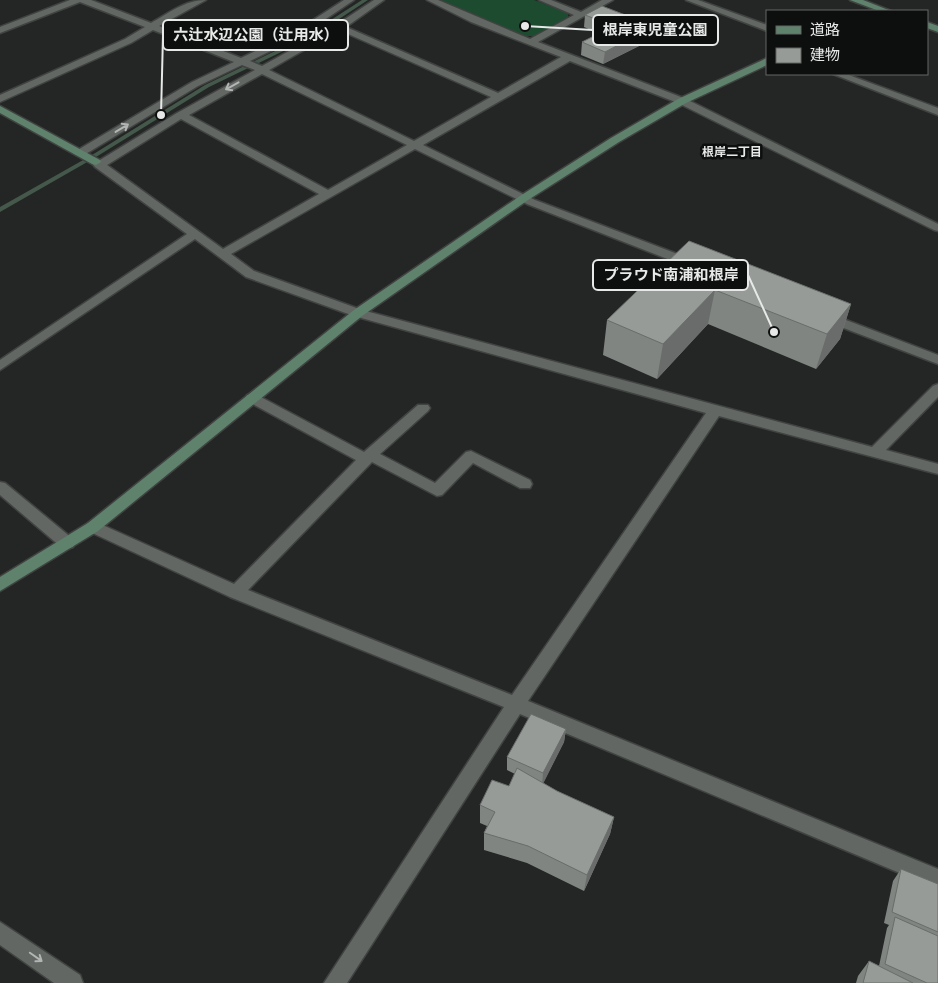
<svg xmlns="http://www.w3.org/2000/svg" width="938" height="983" viewBox="0 0 938 983" font-family="Overpass,'Noto Sans JP',sans-serif">
	<style>
		.green { fill: #1c4b2f }
		.lines { fill: none; stroke-linecap: round; stroke-linejoin: round }
		.stream { fill: #45584c; fill-rule: evenodd }
		.street-casing { stroke: #404341; stroke-width: 3 }
		.secondary-casing { stroke: #404341; stroke-width: 3 }
		.street { fill: #636764; fill-rule: evenodd }
		.secondary { fill: #5e826c; fill-rule: evenodd }
		.wall { fill: #818582 }
		.shaded-wall { fill: #696c6a }
		.building { fill: #969b97; stroke: #696c6a }
		.oneway { stroke: #b2b5b3 }
		.labels { text-anchor: middle; dominant-baseline: central; stroke-width: 5; stroke-linejoin: round; paint-order: stroke }
		.far-neighbourhood-label { font-size: 12px; font-weight: bold; fill: #e6e9e7; stroke: #0d0f0e }
		.leader { fill: none; stroke: #e6e9e7; stroke-width: 2 }
		.callout-dot { fill: #e6e9e7; stroke: #0d0f0e; stroke-width: 2 }
		.callout { fill: #0d0f0e; stroke: #e6e9e7; stroke-width: 2 }
		.callout-label { font-size: 15px; text-anchor: middle; font-weight: bold; fill: #e6e9e7 }
	</style>
	<rect width="100%" height="100%" fill="#232624"/>
	<path class="green" d="M441 0H534L568 13V17L534 36H524Z"/>
	<g class="lines">
		<path class="stream" d="M362 0H368L310 38 209 87 96 157 0 212V207L92 155 205 85 306 36Z"/>
		<defs>
			<g id="street">
				<path d="M70 0H91L151 23C169 13 185 0 206 0L159 26 241 58 293 33 344 0H354L299 37 250 61 262 66 336 25 374 0H384L346 27 498 93 561 57 471 22 427 0H438L530 39 574 15 539 0H551L581 12 602 0H613L538 42 686 99 938 224V231L934 230 678 103 570 61 423 145 535 200 696 261 698 264 696 267H688L527 204 415 149 231 254 254 271 362 310 872 447 933 386 938 384V397L886 450 938 464V474L719 416 528 701 938 869V889L520 714 347 983H324L504 707 230 597 88 531 85 527 88 523H98L234 584 356 460 247 401 245 398 247 395H257L364 452 418 405H428L430 408 428 411 380 454 435 483 466 452 471 451 530 480 532 484 530 488H520L473 463 442 495 437 496 372 462 248 590 512 695 706 413 354 316 246 277 195 239 0 370V360L187 234 95 167 91 162 92 160H100L177 113 255 70 242 65 198 86 84 155H76V151L192 82 234 62 153 30 131 43 0 102V95L125 39 145 27 80 2 0 33V27ZM339 30 491 97 414 141 269 70ZM262 74 407 145 328 190 189 115ZM181 119 319 194 223 249 107 165Z"/>
				<path d="M686 0H698L767 25V31Z"/>
				<path d="M833 74H846L938 108V115Z"/>
				<path d="M825 312 938 355V364L820 319 819 316Z"/>
				<path d="M0 482 5 483 73 539 75 543 73 547 67 549 61 547 0 495Z"/>
				<path d="M0 922 80 975 83 983H54L0 945Z"/>
			</g>
			<g id="secondary">
				<path d="M850 0H863L891 11H879Z"/>
				<path d="M927 22 938 26V32L927 28Z"/>
				<path d="M767 58V65L686 103 619 142 528 200 362 316 98 531 0 591V577L88 523 354 310 520 196 611 138 678 99Z"/>
				<path d="M0 106 100 160 101 162 96 165 92 164 0 113Z"/>
			</g>
		</defs>
		<use href="#street" class="street-casing"/>
		<use href="#secondary" class="secondary-casing"/>
		<use href="#street" class="street"/>
		<use href="#secondary" class="secondary"/>
	</g>
	<g class="wall">
		<path d="M585 15 654 26 653 39 603 64 581 55 582 42 600 34 584 27Z"/>
		<path d="M689 241 851 304 840 339 816 369 708 324 657 379 603 355 607 320Z"/>
		<path d="M566 729 564 742 543 783 557 791 614 817 610 834 584 891 527 863 484 850V833L487 826 480 823V805L509 786 515 774 507 770V757Z"/>
		<path d="M901 869 938 884V983H856L858 976 869 961 879 966 887 928 889 925 884 923 893 881Z"/>
	</g>
	<g class="shaded-wall">
		<path d="M654 26 653 39 603 64 605 52Z"/>
		<path d="M715 290 708 324 657 379 663 344Z"/>
		<path d="M851 304 840 339 816 369 827 334Z"/>
		<path d="M566 729 564 742 542 786 543 773Z"/>
		<path d="M614 817 610 834 584 891 587 875Z"/>
	</g>
	<g class="building">
		<path d="M602 6 654 26 605 52 582 42 614 26 585 15Z"/>
		<path d="M689 241 851 304 827 334 715 290 663 344 607 320Z"/>
		<path d="M531 714 566 729 543 773 507 757Z"/>
		<path d="M517 768 557 791 614 817 587 875 528 846 484 833 495 812 480 805 492 780 509 786Z"/>
		<path d="M901 869 938 884V932L892 912Z"/>
		<path d="M895 917 938 936V983H927L885 964Z"/>
		<path d="M869 961 913 983H863Z"/>
	</g>
	<defs><path id="oneway-shaft" d="M-6 0H5M1.5-3L5.5 0L1.5 3" fill="none" stroke-width="1.6" stroke-linecap="round" stroke-linejoin="round" transform="scale(1.25)"/></defs>
	<g class="oneway">
		<use href="#oneway-shaft" transform="translate(232 86) rotate(151)"/>
		<use href="#oneway-shaft" transform="translate(122 128) rotate(-31)"/>
		<use href="#oneway-shaft" transform="translate(36 957) rotate(35)"/>
	</g>
	<g class="labels">
		<g class="far-neighbourhood-label">
			<text x="732" y="153">根岸二丁目</text>
		</g>
	</g>
	<path class="leader" d="M525 26L593 30M161 115L163 35M774 332L748 275"/>
	<g class="callout-dot">
		<circle cx="525" cy="26" r="5"/>
		<circle cx="161" cy="115" r="5"/>
		<circle cx="774" cy="332" r="5"/>
	</g>
	<g class="callout">
		<rect x="593" y="15" width="125" height="30" rx="5"/>
		<rect x="163" y="20" width="185" height="30" rx="5"/>
		<rect x="593" y="260" width="155" height="30" rx="5"/>
	</g>
	<g class="callout-label">
		<text x="655" y="35">根岸東児童公園</text>
		<text x="256" y="40">六辻水辺公園（辻用水）</text>
		<text x="671" y="280">プラウド南浦和根岸</text>
	</g>
	<rect x="766" y="10" width="162" height="65" fill="#0d0f0e" stroke="#646665"/>
	<rect x="776" y="26" width="25" height="8" fill="#5e826c" stroke="#646665"/>
	<text x="810" y="35" font-size="15" fill="#e6e9e7">道路</text>
	<rect x="776" y="48" width="25" height="15" fill="#969b97" stroke="#646665"/>
	<text x="810" y="60" font-size="15" fill="#e6e9e7">建物</text>
</svg>
